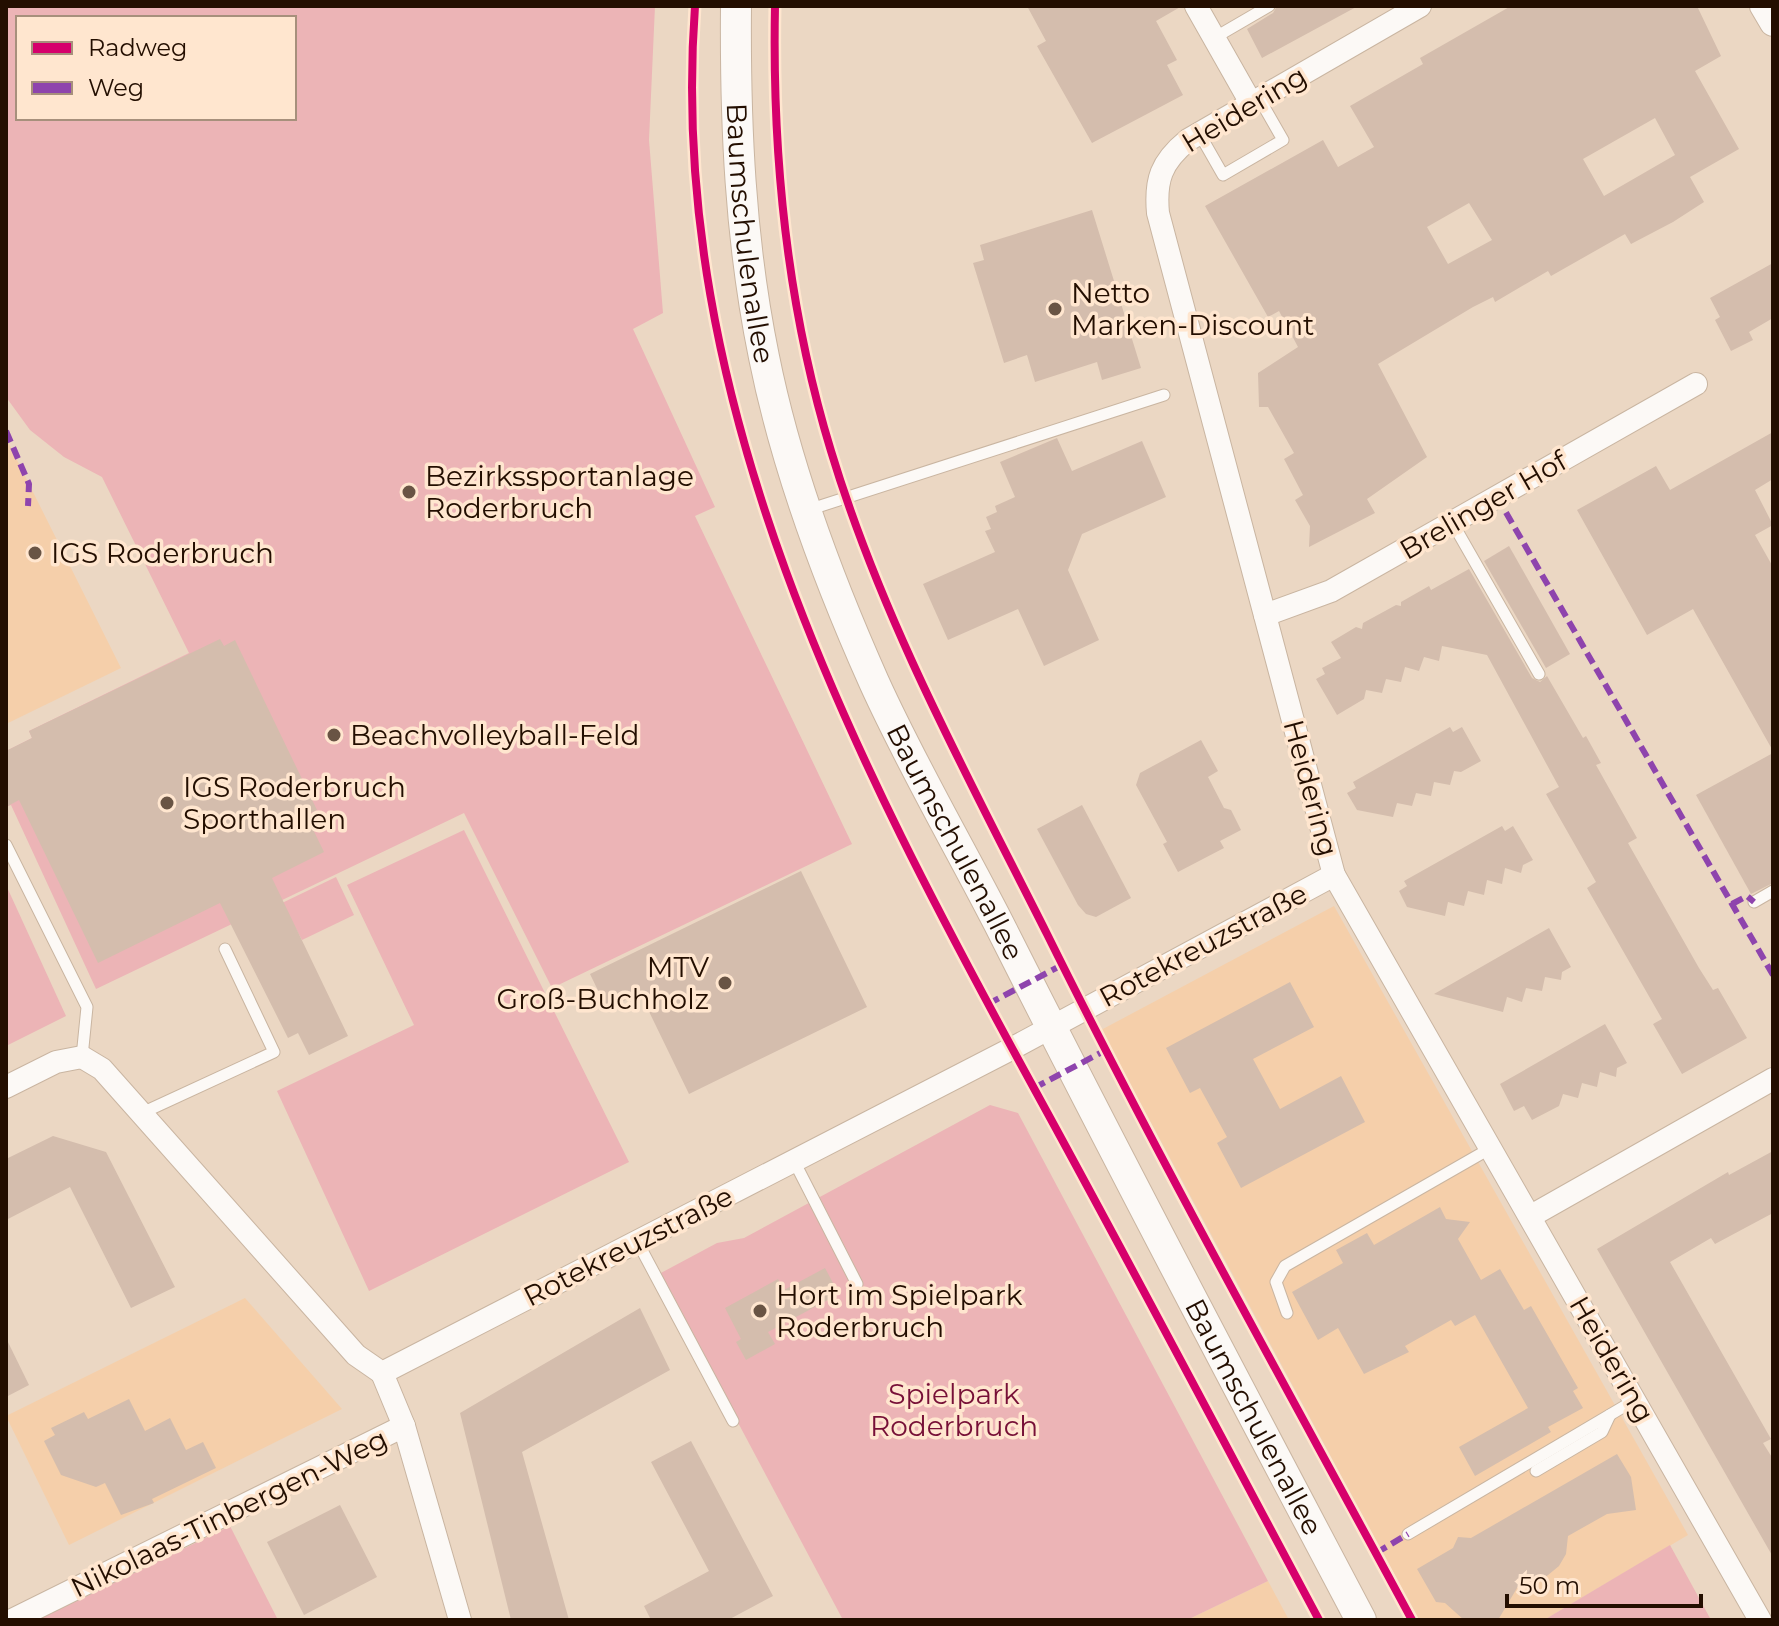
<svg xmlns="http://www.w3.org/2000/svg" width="1779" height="1626" viewBox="0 0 1779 1626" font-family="Montserrat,sans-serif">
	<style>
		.built { fill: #f5cfaa }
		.green { fill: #ecb4b6; fill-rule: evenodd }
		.building { fill: #d4bdad; fill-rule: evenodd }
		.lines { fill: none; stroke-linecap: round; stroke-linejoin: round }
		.service-casing { stroke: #c9b5a1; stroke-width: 13 }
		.minor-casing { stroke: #c9b5a1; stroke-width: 24 }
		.tertiary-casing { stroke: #c9b5a1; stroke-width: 28 }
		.secondary-casing { stroke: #c9b5a1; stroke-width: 32 }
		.service { stroke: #fcf9f6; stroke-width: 11 }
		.minor { stroke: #fcf9f6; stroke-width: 22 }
		.tertiary { stroke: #fcf9f6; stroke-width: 26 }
		.secondary { stroke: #fcf9f6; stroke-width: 30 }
		.quiet { stroke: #8e44ad; stroke-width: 6; stroke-dasharray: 12 6; stroke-linecap: butt }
		.cycleway-casing { stroke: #ffe6cf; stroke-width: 13 }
		.cycleway { stroke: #d6006c; stroke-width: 8 }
		.poi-dot { fill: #695444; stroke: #ffe6cf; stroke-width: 3 }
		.labels { text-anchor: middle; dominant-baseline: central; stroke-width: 7; stroke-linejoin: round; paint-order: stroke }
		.street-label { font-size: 28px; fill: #230e00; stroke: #ffe6cf }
		.poi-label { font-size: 28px; fill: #230e00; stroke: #ffe6cf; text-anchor: start }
		.park-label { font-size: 28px; fill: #771037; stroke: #ffe6cf }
	</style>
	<rect width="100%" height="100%" fill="#ebd7c3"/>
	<g class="built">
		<path d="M6 438 121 668 6 724Z"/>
		<path d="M1334 906 1688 1535 1544 1620H1419L1101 1030Z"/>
		<path d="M245 1298 342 1409 69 1545 6 1416Z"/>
		<path d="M1268 1581 1289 1620H1187Z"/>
	</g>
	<g class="green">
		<path d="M6 6H655L649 140 663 313 633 329 715 507 695 516 852 844 552 988 464 813 96 989 11 805 6 807V751L32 738 29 731 189 653 102 477 64 457 30 430 6 397ZM18 18H294V118H18Z"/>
		<path d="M464 830 629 1162 369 1291 277 1091 414 1025 347 885Z"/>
		<path d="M336 877 354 915 302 940 282 903Z"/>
		<path d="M6 885 66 1016 6 1046Z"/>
		<path d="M990 1105 1018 1113 1268 1581 1187 1620H843L659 1274 717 1243 744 1238Z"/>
		<path d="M230 1526 278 1620H38Z"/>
		<path d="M1670 1545 1711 1620H1544Z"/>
	</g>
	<g class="building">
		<path d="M1027 6H1182L1156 21 1177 60 1167 65 1183 95 1092 143 1037 46 1046 41Z"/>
		<path d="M1277 6H1358L1262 58 1247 29 1273 13Z"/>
		<path d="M1511 6H1697L1721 56 1695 71 1739 149 1690 177 1704 202 1673 222 1631 244 1625 234 1551 276 1548 271 1495 302 1493 297 1473 307 1378 364 1427 457 1367 499 1375 513 1309 547 1310 526 1295 500 1303 495 1284 459 1294 453 1268 407H1259L1258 373 1298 347 1279 311 1268 317 1205 206 1323 140 1338 167 1374 147 1350 106 1423 64 1420 58ZM1655 118 1675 155 1604 196 1583 159ZM1469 203 1492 240 1448 264 1427 227Z"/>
		<path d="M1092 210 1141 368 1102 380 1097 362 1035 382 1027 355 1004 363 973 263 984 260 980 245Z"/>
		<path d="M1773 263V318L1749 332 1753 340 1731 351 1715 320 1720 317 1710 298Z"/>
		<path d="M1773 432V479L1755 490 1773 525 1755 535 1773 567V751L1693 609 1647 635 1577 510 1656 466 1670 490Z"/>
		<path d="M1057 438 1072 471 1142 441 1166 497 1082 534 1068 570 1099 640 1044 666 1018 609 948 640 923 584 995 552 985 531 991 529 986 517 997 512 995 506 1015 497 1000 462Z"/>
		<path d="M1509 546 1570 654 1546 668 1484 561Z"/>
		<path d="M1469 569 1532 678 1540 682 1547 676 1583 738 1586 736 1601 763 1596 765 1637 838 1628 843 1699 968 1713 990 1718 988 1747 1038 1682 1074 1653 1024 1662 1019 1587 888 1596 882 1546 794 1559 787 1487 655 1442 646 1439 661 1424 657 1419 671 1405 667 1401 682 1386 679 1382 693 1366 690 1364 699 1337 715 1316 679 1325 674 1322 668 1341 658 1331 642 1356 627 1362 629 1363 623 1396 605 1401 606V602L1429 586 1431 590Z"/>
		<path d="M220 639 224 646 235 640 317 810 306 815 324 852 272 878 348 1036 309 1055 298 1033 288 1038 220 903 98 963 19 800 6 807V751L32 738 29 731Z"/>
		<path d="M1450 727 1453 732 1462 727 1481 761 1461 772 1454 771 1450 785 1434 782 1431 796 1416 793 1412 806 1397 803 1393 817 1357 810 1347 793 1356 788 1353 782Z"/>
		<path d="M1201 740 1218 771 1208 777 1224 808 1231 810 1241 830 1220 841 1224 848 1178 872 1163 844 1167 842 1136 785 1140 773Z"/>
		<path d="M1773 753V883L1751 894 1696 795Z"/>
		<path d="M1082 805 1131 898 1096 917 1086 914 1078 905 1037 829Z"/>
		<path d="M1502 826 1505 831 1513 826 1533 860 1523 865 1521 873 1505 868 1502 884 1487 880 1484 895 1468 891 1464 906 1448 902 1445 916 1407 907 1399 891 1407 886 1404 881Z"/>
		<path d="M801 871 867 1007 689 1094 640 993 607 1009 590 974Z"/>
		<path d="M1549 928 1571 967 1562 972 1561 980 1545 977 1542 991 1526 988 1522 1002 1507 997 1503 1012 1434 994Z"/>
		<path d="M1290 982 1314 1027 1253 1059 1280 1109 1341 1076 1365 1122 1241 1188 1217 1143 1227 1137 1200 1088 1190 1093 1166 1048Z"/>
		<path d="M1605 1024 1627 1063 1617 1068 1616 1077 1600 1072 1597 1087 1582 1083 1578 1098 1563 1094 1559 1106 1532 1120 1524 1106 1514 1111 1500 1084Z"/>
		<path d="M53 1136 106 1152 175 1287 131 1308 70 1187 6 1220V1159Z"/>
		<path d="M1773 1151V1213L1715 1244 1711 1238 1670 1262 1771 1439 1763 1443 1773 1459V1557L1597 1249 1728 1172 1729 1175Z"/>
		<path d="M1440 1207 1446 1219 1470 1222 1458 1239 1481 1280 1500 1269 1524 1310 1531 1306 1578 1388 1573 1391 1583 1408 1548 1427 1551 1432 1475 1476 1459 1447 1528 1408 1475 1315 1455 1326 1451 1320 1405 1346 1409 1352 1364 1374 1338 1328 1318 1340 1292 1292 1343 1263 1336 1250 1367 1233 1374 1245Z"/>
		<path d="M825 1268 839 1294 768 1332 775 1344 746 1360 736 1342 741 1339 725 1308 778 1279 784 1290Z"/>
		<path d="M640 1308 670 1370 522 1452 569 1620H511L460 1413Z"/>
		<path d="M6 1338 29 1385 6 1397Z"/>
		<path d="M129 1399 145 1431 170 1418 186 1450 203 1442 216 1468 152 1499 154 1503 121 1515 105 1483 96 1487 61 1475 44 1441 55 1435 51 1428 84 1412 88 1419Z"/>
		<path d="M691 1441 773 1596 728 1620H651L644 1606 709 1571 651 1462Z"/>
		<path d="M1617 1454 1631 1477 1636 1510 1607 1514 1568 1536 1566 1554 1559 1566 1542 1580 1520 1583 1498 1620H1464L1445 1603 1436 1602 1417 1569 1453 1548 1458 1537 1471 1538Z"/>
		<path d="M340 1505 377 1577 304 1615 267 1542Z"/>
	</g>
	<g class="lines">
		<defs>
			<g id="service">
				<path d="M1214 38 1269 6"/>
				<path d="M1199 133 1223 175 1283 140 1259 98"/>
				<path d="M808 510 1164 395"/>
				<path d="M1452 522 1539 674"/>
				<path d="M6 845 87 1007 82 1057"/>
				<path d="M1754 902 1773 891"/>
				<path d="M142 1113 274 1052 225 949"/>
				<path d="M794 1161 857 1284"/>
				<path d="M637 1241 733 1421"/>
				<path d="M1287 1313 1276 1282 1285 1266 1491 1148"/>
				<path d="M1536 1471 1602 1432 1610 1415"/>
				<path d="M1408 1534 1635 1400"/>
			</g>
			<g id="minor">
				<path d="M1196 6 1251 103"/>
				<path d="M1420 6 1188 140C1161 162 1155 180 1158 213L1334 875 1760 1620"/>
				<path d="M1265 615 1331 591 1696 384"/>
				<path d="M6 1087 56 1062 82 1057 102 1069 356 1355 382 1373 1011 1049 1334 875"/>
				<path d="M1531 1216 1773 1079"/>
				<path d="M382 1373 404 1426 460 1620"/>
				<path d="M12 1620 404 1426"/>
			</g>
			<path id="tertiary" d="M1763 6 1773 23"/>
			<g id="secondary">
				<path id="s1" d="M736 6C735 124 740 240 764 357 786 467 828 579 874 682 911 764 958 844 999 924 1117 1158 1239 1389 1361 1620"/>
			</g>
		</defs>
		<use href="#service" class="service-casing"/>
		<use href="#minor" class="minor-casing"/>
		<use href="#tertiary" class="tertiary-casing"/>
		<use href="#secondary" class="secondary-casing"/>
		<use href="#service" class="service"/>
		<use href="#minor" class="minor"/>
		<use href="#tertiary" class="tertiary"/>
		<use href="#secondary" class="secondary"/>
		<g class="quiet">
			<path d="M6 431 29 484 28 506"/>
			<path d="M1497 497 1773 975"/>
			<path d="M1732 904 1747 896 1754 902"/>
			<path d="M988 1004 1062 965"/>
			<path d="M1034 1088 1106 1050"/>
			<path d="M1376 1553 1408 1534"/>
		</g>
		<defs>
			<g id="cycleway">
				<path d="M695 6C666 400 853 758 1036 1092 1132 1267 1225 1444 1319 1620"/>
				<path d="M775 6C772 156 787 307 831 451 882 620 968 777 1047 934 1162 1166 1289 1392 1412 1620"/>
			</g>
		</defs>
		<use href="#cycleway" class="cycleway-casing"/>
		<use href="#cycleway" class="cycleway"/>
	</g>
	<g class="poi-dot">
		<circle cx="1055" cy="309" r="8"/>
		<circle cx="409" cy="492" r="8"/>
		<circle cx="35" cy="553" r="8"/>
		<circle cx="334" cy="735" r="8"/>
		<circle cx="167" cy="803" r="8"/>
		<circle cx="725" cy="983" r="8"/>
		<circle cx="760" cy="1311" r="8"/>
	</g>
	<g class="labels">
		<g class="street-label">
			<text transform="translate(1244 109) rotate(-31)">Heidering</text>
			<text stroke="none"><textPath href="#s1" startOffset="228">Baumschulenallee</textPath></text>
			<text transform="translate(1483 505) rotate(-30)">Brelinger Hof</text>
			<text transform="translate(1311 788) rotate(75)">Heidering</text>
			<text stroke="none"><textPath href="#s1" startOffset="876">Baumschulenallee</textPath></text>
			<text transform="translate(1203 945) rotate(-28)">Rotekreuzstraße</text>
			<text transform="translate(628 1246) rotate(-27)">Rotekreuzstraße</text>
			<text transform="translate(1612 1359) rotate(60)">Heidering</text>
			<text stroke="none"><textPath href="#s1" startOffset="1524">Baumschulenallee</textPath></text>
			<text transform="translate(229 1513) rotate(-26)">Nikolaas-Tinbergen-Weg</text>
		</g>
		<g class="poi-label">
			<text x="1071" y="293">Netto<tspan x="1071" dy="32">Marken-Discount</tspan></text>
			<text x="425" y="476">Bezirkssportanlage<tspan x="425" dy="32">Roderbruch</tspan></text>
			<text x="51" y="553">IGS Roderbruch</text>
			<text x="350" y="735">Beachvolleyball-Feld</text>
			<text x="183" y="787">IGS Roderbruch<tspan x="183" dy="32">Sporthallen</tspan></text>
			<text x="709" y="967" text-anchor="end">MTV<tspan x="709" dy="32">Groß-Buchholz</tspan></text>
			<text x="776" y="1295">Hort im Spielpark<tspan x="776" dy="32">Roderbruch</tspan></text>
		</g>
		<g class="park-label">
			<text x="954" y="1394">Spielpark<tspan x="954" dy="32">Roderbruch</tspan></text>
		</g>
	</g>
	<rect width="1779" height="1626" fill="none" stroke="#230e00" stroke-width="16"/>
	<rect x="16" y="16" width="280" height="104" fill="#ffe6cf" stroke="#a7907c" stroke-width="2"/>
	<rect x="32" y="42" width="40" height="12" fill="#d6006c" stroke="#a7907c" stroke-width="2"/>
	<text x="88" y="56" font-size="24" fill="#230e00">Radweg</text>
	<rect x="32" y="82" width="40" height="12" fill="#8e44ad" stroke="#a7907c" stroke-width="2"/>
	<text x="88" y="96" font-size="24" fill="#230e00">Weg</text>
	<path d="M1507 1594v12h194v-12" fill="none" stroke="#230e00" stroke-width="4"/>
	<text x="1519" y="1594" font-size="24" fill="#230e00" stroke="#ffe6cf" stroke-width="6" paint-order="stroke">50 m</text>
</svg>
